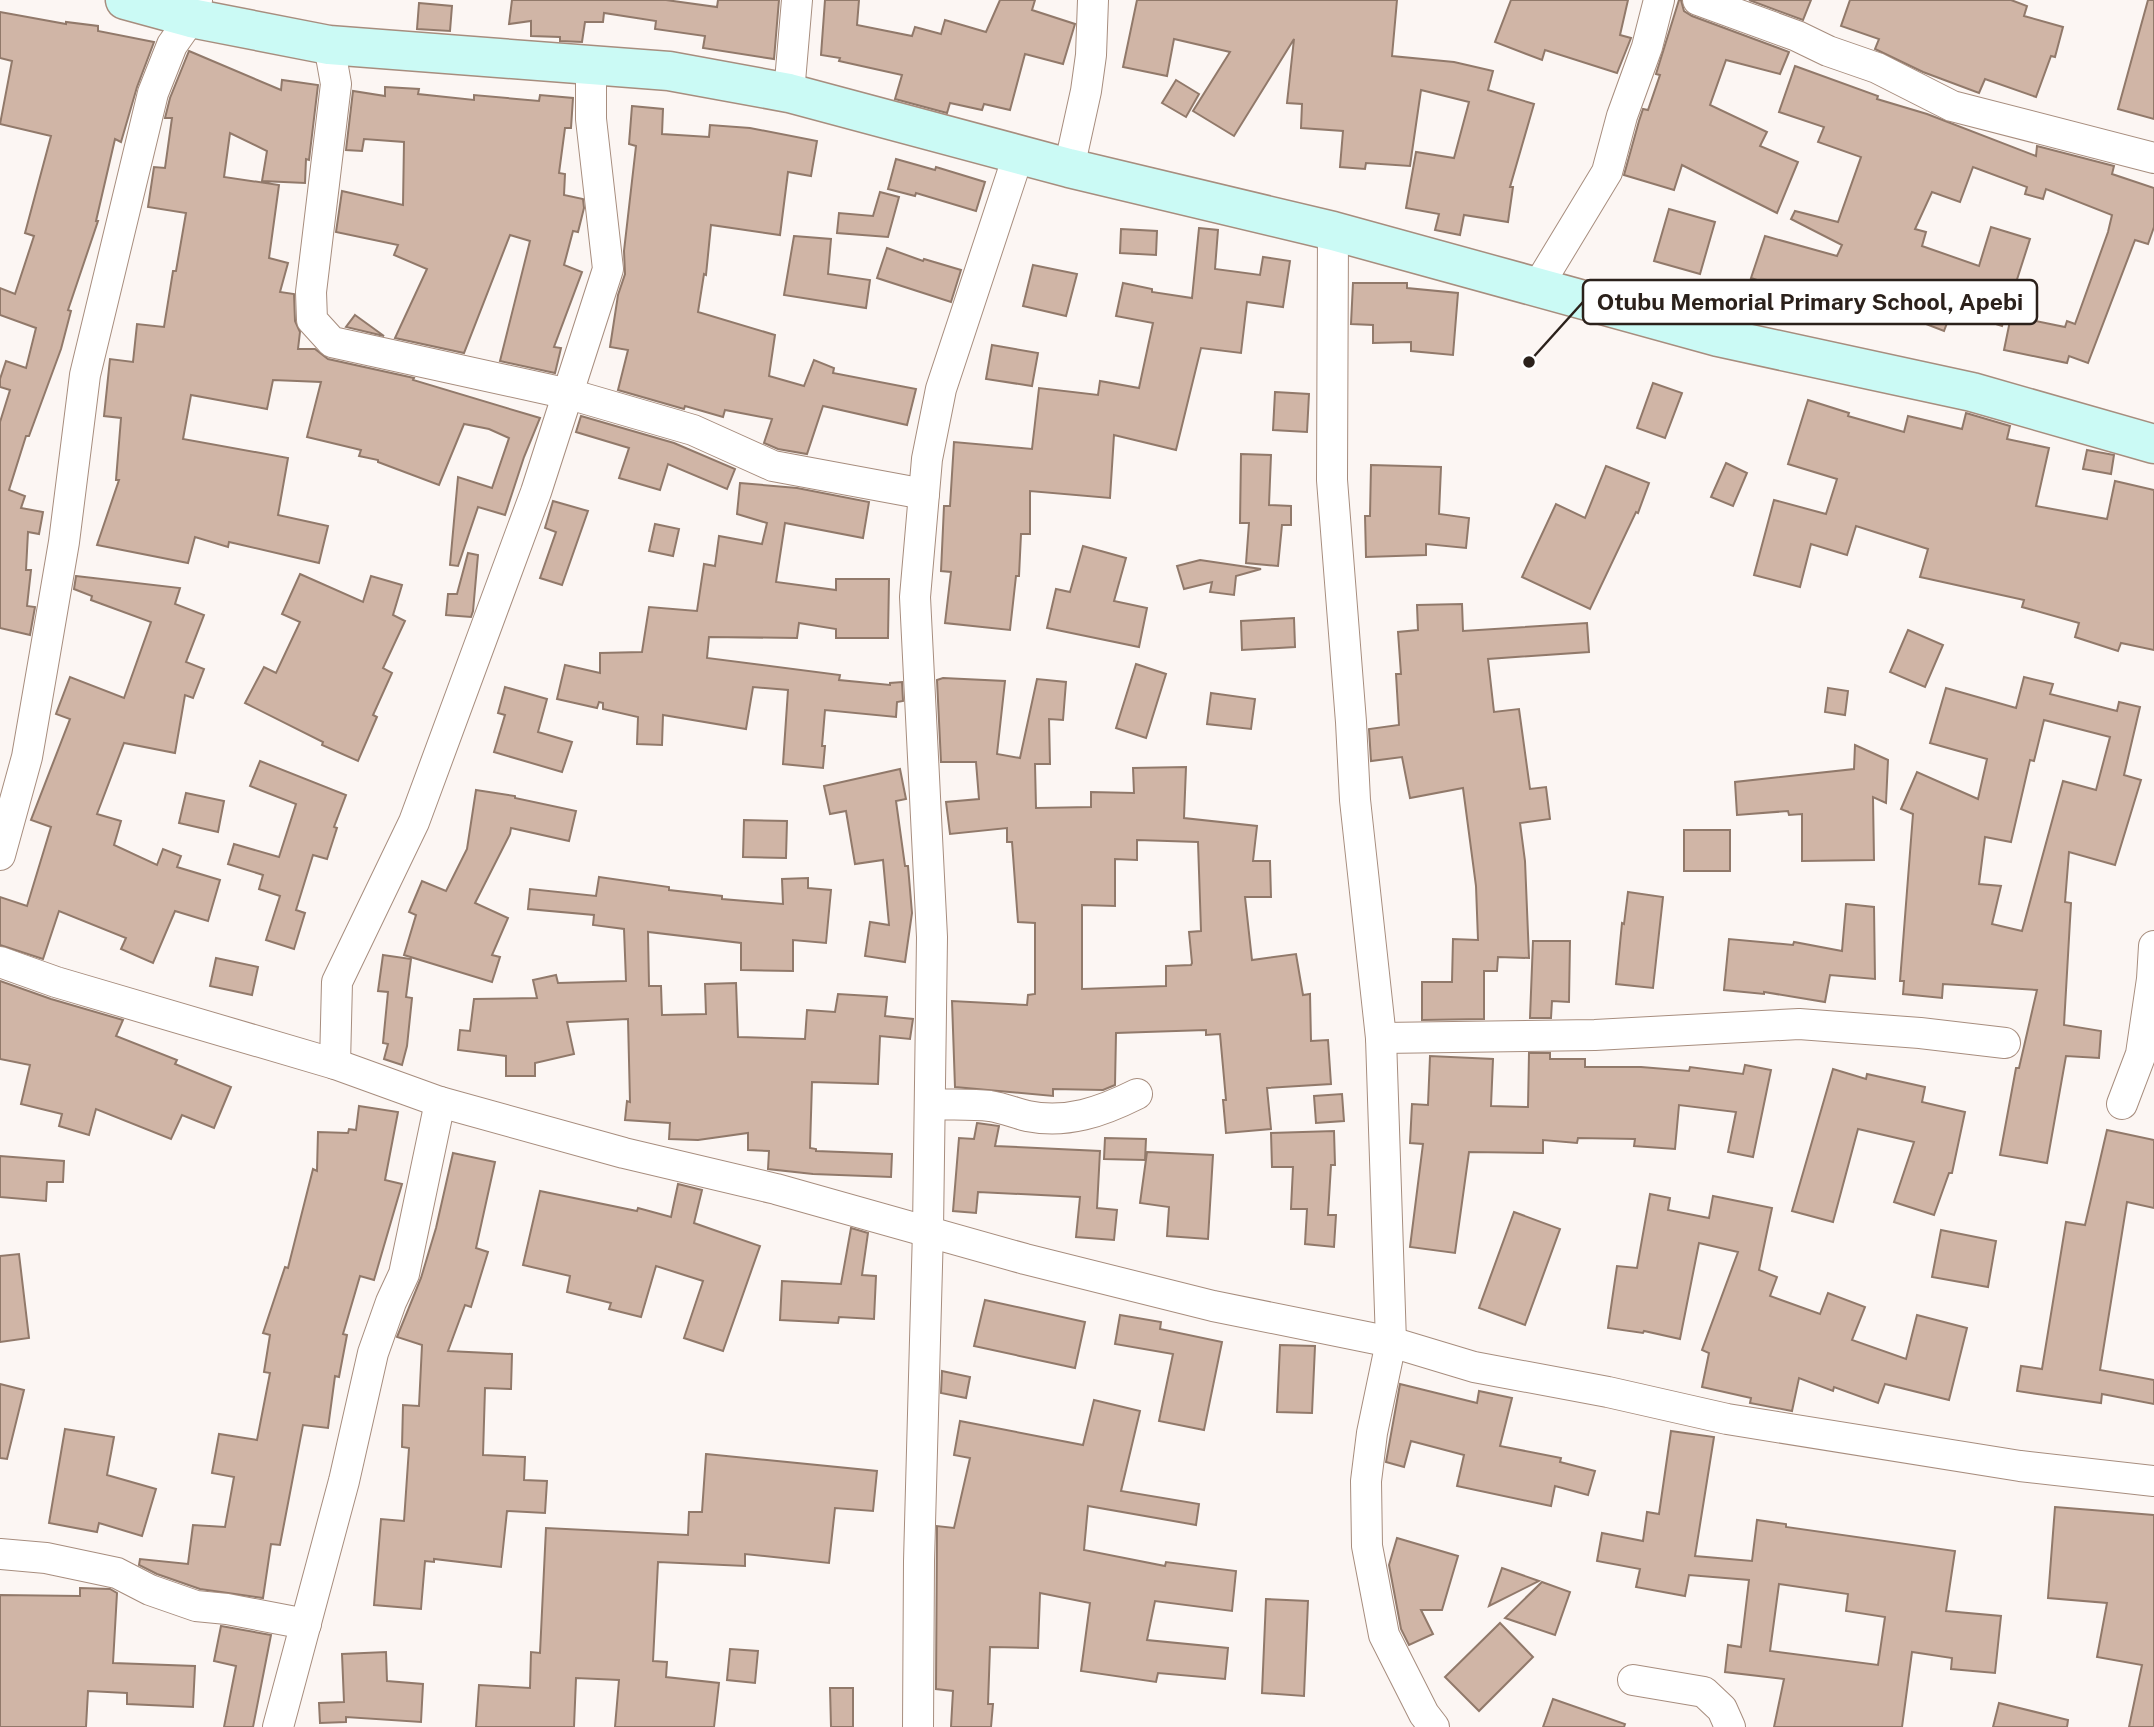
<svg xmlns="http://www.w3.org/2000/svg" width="2154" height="1727" viewBox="0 0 2154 1727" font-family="'Public Sans',sans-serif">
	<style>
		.building { fill: #d0b5a6; stroke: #91796a; stroke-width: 2; fill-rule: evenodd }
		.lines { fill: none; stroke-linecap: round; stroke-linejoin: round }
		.street-casing { stroke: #a78d7e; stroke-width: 32 }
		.secondary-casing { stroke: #a78d7e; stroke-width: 41 }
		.street { stroke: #fff; stroke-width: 30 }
		.secondary { stroke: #cbfaf5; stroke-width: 38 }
		.leader { fill: none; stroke: #2b211b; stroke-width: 2.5 }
		.callout-dot { fill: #2b211b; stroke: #fff; stroke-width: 2.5 }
		.callout { fill: #fff; stroke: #2b211b; stroke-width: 2.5 }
		.callout-label { font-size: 23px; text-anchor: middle; font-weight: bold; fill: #2b211b }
	</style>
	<rect width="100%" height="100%" fill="#fcf6f3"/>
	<g class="building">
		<path d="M512 0H666L717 7 718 0H779L774 59 703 48 705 36 655 29 656 21 604 13 603 22H585L582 42 560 41V37L531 36V21L509 24Z"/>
		<path d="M825 0H859L857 25 912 36 915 27 941 34 945 20 986 32 1000 0H1035L1032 10 1075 24 1063 64 1025 54 1010 110 984 104 982 110 950 103 947 113 895 99 902 75 839 61 840 58 821 55Z"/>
		<path d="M1137 0H1397L1392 56 1454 62 1493 71 1488 90 1534 104 1510 187H1513L1508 222 1464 215 1460 235 1435 230 1439 214 1406 208 1416 152 1454 158 1469 102 1421 90 1410 166 1366 163 1365 169 1340 167 1343 131 1301 128 1302 104 1287 103 1294 39 1234 136 1193 111 1230 52 1174 39 1167 76 1123 67Z"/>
		<path d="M1511 0H1628L1620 35 1631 38 1617 73 1545 50 1542 60 1495 42Z"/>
		<path d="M1679 0H1681L1684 11 1692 16 1789 52 1780 74 1726 60 1710 105 1767 132 1760 146 1798 162 1777 213 1682 165 1674 190 1624 175 1639 121 1643 109 1648 110 1660 75 1656 74Z"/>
		<path d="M1749 0H1811L1803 20Z"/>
		<path d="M1850 0H2011L2027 6 2024 16 2063 27 2055 57 2051 56 2036 97 1985 79 1979 93 1923 72 1875 49 1879 39 1841 26Z"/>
		<path d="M2148 0H2154V119L2118 109Z"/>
		<path d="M419 3 452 6 450 31 417 29Z"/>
		<path d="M0 12 66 24V22L98 26V31L154 42 137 87 121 142 115 139 96 221H98L68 310 71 311 61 349 29 436H26L9 490 25 496 21 508 43 512 39 534 28 532 26 570H31L27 606 35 607 30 635 0 628V422L10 390 0 387V379L6 361 26 368 36 328 0 315V288L15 294 34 236 25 233 51 136 0 124 12 61 0 58Z"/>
		<path d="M189 51 281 90 282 80 318 85 309 160 306 159 305 183 262 181 267 151 230 133 224 177 279 185 269 258 288 263 280 292 294 294 295 321 300 332 298 349H315L328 359 414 378 413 380 540 418 524 457 505 515 478 507 458 566 450 565 458 477 492 488 509 438 489 429 464 424 439 485 378 462V460L359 456 361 450 307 437 321 382 273 380 267 409 191 395 183 439 288 458 278 515 328 526 319 563 229 542 228 547 195 537 188 563 97 545 119 480H116L121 418 104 416 110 359 133 362 137 324 164 327 173 271H176L186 213 148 207 154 167 165 168 172 118H165L170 98Z"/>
		<path d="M1795 66 1878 96 1877 99 1927 114 2036 156 2037 146 2114 166 2112 174 2154 188V227L2148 244 2135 240 2088 363 2069 356 2067 363 2004 350 2011 316 2065 327 2067 321 2075 324 2108 232 2112 215 2046 189 2043 199 2025 194 2027 187 1973 167 1960 202 1932 192 1915 229 1926 232 1922 246 1979 266 1991 227 2030 239 2002 326 1952 310 1944 331 1905 316 1907 311 1849 296 1845 306 1797 289 1796 293 1751 278 1765 236 1837 256 1842 245 1791 219 1795 211 1838 222 1861 157 1818 142 1824 127 1779 112Z"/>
		<path d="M1176 80 1199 94 1186 117 1162 103Z"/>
		<path d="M385 87 419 89 418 94 474 100V95L539 101 540 95 573 98 571 128H565L559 173 565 174 564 195 583 199 584 208 578 232 573 231 564 265 582 272 554 347 561 348 555 373 500 361 530 241 510 235 464 353 395 338 427 269 394 255 398 245 336 232 342 191 403 205 404 142 364 139 362 151 346 150 353 91 385 96Z"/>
		<path d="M632 106 663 109 662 134 709 137 710 125 750 128 817 141 811 176 788 172 780 235 711 225 706 275 704 274 698 312 775 335 769 376 804 386 814 360 834 368 833 373 916 389 907 425 823 406 807 454 778 449 764 443 772 419 725 410 723 417 685 406 684 409 618 390 628 350 610 347 618 295 625 274 624 251 636 146 629 144Z"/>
		<path d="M896 159 935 170 936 167 985 182 976 211 916 193 915 196 888 189Z"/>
		<path d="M880 192 899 197 888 237 837 233 839 213 873 216Z"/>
		<path d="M1669 209 1715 222 1700 274 1654 261Z"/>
		<path d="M1199 228 1218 230 1215 269 1260 275 1263 257 1290 261 1283 307 1247 302 1241 353 1201 348 1176 450 1114 435 1110 498 1030 491V534H1021L1019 576H1016L1010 630 945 623 951 572 941 571 943 528 944 506H950L954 442 1032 449 1039 388 1098 395 1100 381 1139 388 1153 323 1116 316 1123 283 1152 289V292L1192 298Z"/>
		<path d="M1121 229 1157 231 1156 255 1120 253Z"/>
		<path d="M794 236 831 239 828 274 870 280 866 308 784 295Z"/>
		<path d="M887 248 923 261 924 259 961 270 951 302 877 278Z"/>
		<path d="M1033 265 1077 274 1066 316 1023 306Z"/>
		<path d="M1353 283H1407V288L1458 293 1453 355 1411 351V342L1373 343V325L1351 324Z"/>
		<path d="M355 315 384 336 346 327Z"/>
		<path d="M992 345 1038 353 1032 386 986 379Z"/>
		<path d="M1653 383 1682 393 1665 438 1637 428Z"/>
		<path d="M1275 392 1309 394 1307 432 1273 430Z"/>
		<path d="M1808 400 1849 413 1848 416 1904 432 1908 416 1962 429 1966 413 2010 426 2007 439 2049 448 2036 506 2107 519 2115 481 2154 490V650L2121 643 2118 651 2075 637 2079 623 2022 607 2024 600 1920 577 1928 549 1856 526 1847 555 1811 544 1800 587 1754 575 1774 500 1826 514 1837 479 1788 464Z"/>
		<path d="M581 416 674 443 735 469 727 489 668 464 660 490 619 478 629 448 576 432Z"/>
		<path d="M2087 450 2114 455 2111 474 2083 469Z"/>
		<path d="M1241 454 1271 455 1269 505 1291 506V525H1282L1278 566 1246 563 1249 523H1240Z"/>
		<path d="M1726 463 1747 473 1733 506 1711 497Z"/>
		<path d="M1371 465 1441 467 1439 514 1469 518 1466 548 1426 544V555L1366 557 1365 516H1370Z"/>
		<path d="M1606 466 1649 483 1638 513 1636 512 1590 609 1522 577 1556 504 1585 518Z"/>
		<path d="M740 483 797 488 869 502 863 538 785 523 776 582 836 590V579H889L888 638H836V629L799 623 797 638 709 637 707 658 840 675 839 680 890 685V683L902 682 903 701 897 702 896 717 825 710 822 746H825L823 768 783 764 788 690 753 687 746 729 663 715 662 745 637 744 638 717 603 709V703L599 702 597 708 557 699 565 665 600 673V653L642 652 649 607 697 611 704 564 715 566 719 536 762 544 767 523 737 514Z"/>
		<path d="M553 501 588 511 562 585 540 578 556 532 545 528Z"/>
		<path d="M655 524 679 529 673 556 649 551Z"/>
		<path d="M1083 546 1126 558 1114 601 1147 608 1139 647 1047 628 1056 589 1070 592Z"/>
		<path d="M468 553 478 555 473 611 471 617 446 615 448 594H457Z"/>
		<path d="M1200 560 1261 569 1236 576 1234 595 1210 592 1212 582 1184 589 1177 566Z"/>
		<path d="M300 574 363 602 371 576 402 585 393 615 405 621 383 668 392 673 373 715 377 717 358 761 322 745 323 742 245 703 264 667 276 673 300 622 282 614Z"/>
		<path d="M76 576 180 588 175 604 204 615 186 662 204 669 193 698 185 695 175 753 124 743 97 814 121 821 114 845 157 865 163 849 181 856 177 867 220 880 208 921 175 911 153 963 121 949 126 938 59 911 43 959 0 945V897L27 906 51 827 31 820 70 719 56 714 70 677 124 698 151 622 91 600 92 596 74 589Z"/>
		<path d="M1462 604 1463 631 1587 623 1589 652 1488 659 1494 712 1519 709 1530 789 1546 787 1550 819 1520 823 1525 861 1529 958 1498 957 1497 971H1484V1019L1422 1020V982H1452L1453 939 1478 940 1476 886 1463 788 1410 798 1402 757 1371 761 1369 729 1399 725 1396 674H1401L1398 632 1418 630 1417 605Z"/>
		<path d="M1294 618 1295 647 1242 650 1241 621Z"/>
		<path d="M1908 630 1943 645 1925 687 1890 672Z"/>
		<path d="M1136 664 1166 674 1146 738 1116 728Z"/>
		<path d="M2024 677 2053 684 2050 694 2117 711 2119 702 2140 707 2124 775 2141 780 2115 865 2069 852 2065 902 2071 903 2064 1025 2101 1031 2099 1058 2066 1056 2047 1163 2000 1155 2016 1068H2019L2037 990 1943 984 1942 998 1903 994 1904 981H1900L1913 814 1901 809 1917 772 1978 799 1987 759 1930 743 1946 688 2016 708ZM2044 720 2110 737 2096 790 2063 781 2022 931 1992 924 2001 886 1979 884 1985 837 2011 842 2030 760 2034 761Z"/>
		<path d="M943 678 1005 681 997 754 1020 758 1037 679 1066 682 1063 720 1049 719 1050 764H1035L1036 808 1091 807V792L1134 793 1133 768 1186 767 1184 818 1257 826 1253 861H1270L1271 897H1245L1252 960 1296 954 1303 995 1310 994 1311 1041 1328 1040 1331 1084 1267 1088 1271 1129 1226 1133 1223 1100H1226L1220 1034 1206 1035V1030L1116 1033 1115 1085 1103 1090 1053 1089V1096L955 1087 952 1001 1027 1005 1028 995 1035 994V923L1018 922 1012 842H1007V828L950 834 946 802 979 799 976 762H941L937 680ZM1137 840 1198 842 1201 931 1189 932 1192 963 1191 965 1166 966V986L1082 989V905L1115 906V859L1137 860Z"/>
		<path d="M505 687 547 699 538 732 572 742 562 772 494 752 505 715 498 713Z"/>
		<path d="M1828 688 1848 691 1845 715 1825 712Z"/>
		<path d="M1211 693 1255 699 1251 729 1207 724Z"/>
		<path d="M1855 745 1888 760 1886 803 1873 797 1874 860 1802 861V814L1789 815 1788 811 1737 815 1735 782 1854 769Z"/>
		<path d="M260 761 346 795 334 827 337 828 327 859 313 855 296 910 305 913 294 949 266 940 280 896 259 889 263 875 228 864 234 844 279 857 296 804 250 786Z"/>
		<path d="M900 769 906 799 896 801 905 866H908L912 913 905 962 865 956 870 922 889 925 883 860 855 864 846 811 830 814 824 786Z"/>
		<path d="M476 790 515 796V798L576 811 569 841 511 828 510 834 475 903 508 918 492 955 500 957 492 982 404 955 416 915 409 912 422 881 446 891 467 849Z"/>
		<path d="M186 793 224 801 218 832 179 823Z"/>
		<path d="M744 820 787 821 786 858 743 857Z"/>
		<rect x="1684" y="830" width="46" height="41"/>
		<path d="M599 877 669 887V890L722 896V899L783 904 782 879 808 878V888L831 890 826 943 793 940V971L741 970V943L648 932 649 986H661L662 1015 706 1014 705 984 736 983 738 1037 805 1039 807 1010 835 1012 838 994 887 997 885 1016 913 1019 910 1039 880 1036 878 1084 812 1082 810 1148 816 1149V1151L892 1154 891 1177 813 1174 768 1169 769 1151 748 1150V1133L698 1140 669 1139 670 1123 625 1120 627 1101 630 1102 628 1019 567 1022 574 1054 535 1063V1076H506V1056L458 1050 460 1030 470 1031 474 999 537 998 533 980 556 975 558 983 626 981 624 929 593 925 594 915 528 909 530 889 596 896Z"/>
		<path d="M1628 892 1663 897 1653 988 1616 984 1622 923 1624 924Z"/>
		<path d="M1846 904 1874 907 1875 979 1830 975 1825 1002 1764 992V994L1724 990 1729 939 1793 945 1794 942 1842 951Z"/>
		<path d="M1533 941H1570L1569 1002 1552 1001 1551 1018H1530Z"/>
		<path d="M383 955 411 959 406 997 412 998 407 1046 402 1065 384 1059 388 1044 383 1043 388 992 378 991Z"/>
		<path d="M216 958 258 967 252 995 210 986Z"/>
		<path d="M0 981 51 999 123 1020 116 1036 177 1060 175 1064 231 1087 214 1128 182 1115 171 1139 96 1109 89 1135 59 1126 62 1114 21 1104 30 1065 0 1059Z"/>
		<path d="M1529 1053H1550V1059H1585V1067H1641L1689 1071 1690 1067 1743 1074 1745 1065 1771 1070 1753 1157 1728 1152 1736 1112 1679 1105 1675 1149 1634 1146 1635 1139 1578 1138 1577 1143 1543 1140V1153L1469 1152 1455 1253 1410 1247 1423 1144 1410 1143 1412 1104 1428 1105 1430 1056 1493 1059 1491 1106 1528 1107Z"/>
		<path d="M1833 1069 1866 1079 1867 1074 1925 1087 1922 1102 1965 1112 1952 1173H1949L1934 1215 1894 1202 1914 1142 1858 1129 1833 1222 1792 1211Z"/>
		<path d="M1342 1094 1344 1121 1316 1123 1314 1096Z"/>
		<path d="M359 1106 398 1112 385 1180 402 1184 374 1280 360 1276 343 1334 347 1335 339 1377 335 1376 328 1428 303 1425 280 1545 271 1544 263 1598 200 1589 157 1574 139 1565 140 1559 188 1564 193 1525 225 1527 234 1477 212 1473 219 1434 257 1440 270 1373 264 1372 270 1335 263 1333 285 1267 288 1268 313 1169 317 1171 318 1132 348 1133 349 1129 356 1130Z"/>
		<path d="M977 1123 999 1126 995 1146 1100 1151 1097 1208 1117 1210 1114 1240 1076 1237 1080 1197 978 1192 976 1213 953 1211 959 1138 974 1139Z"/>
		<path d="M2107 1130 2154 1140V1208L2127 1202 2100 1370 2154 1380V1404L2102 1394 2101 1403 2017 1391 2021 1366 2042 1369 2066 1222 2085 1225Z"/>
		<path d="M1334 1131 1335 1165H1331L1328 1215H1336L1334 1247 1305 1244 1307 1209H1291L1293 1167H1272L1271 1133Z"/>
		<path d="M1105 1138 1146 1139 1145 1160 1104 1159Z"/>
		<path d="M1147 1152 1213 1155 1208 1239 1167 1236 1169 1207 1140 1203Z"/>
		<path d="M453 1153 495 1162 476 1248 488 1252 471 1307 465 1305 448 1351 512 1354 511 1389 485 1388 483 1455 525 1457 524 1480 547 1481 545 1513 507 1511 501 1567 434 1559V1562L425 1561 421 1609 374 1605 381 1519 404 1521 409 1448 402 1447 403 1405 419 1406 422 1345 397 1337 421 1278 436 1228Z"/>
		<path d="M0 1156 64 1161 63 1182H47L46 1201 0 1197Z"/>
		<path d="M678 1184 702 1190 694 1223 760 1246 723 1351 684 1338 703 1281 656 1266 641 1317 609 1309 611 1303 567 1292 570 1276 523 1265 540 1191 637 1211 638 1208 671 1217Z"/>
		<path d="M1650 1194 1670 1198 1668 1210 1709 1218 1713 1196 1772 1208 1759 1270 1777 1277 1770 1296 1820 1314 1828 1293 1865 1307 1852 1340 1906 1359 1917 1315 1967 1328 1949 1400 1885 1384 1878 1403 1834 1387 1833 1391 1799 1378 1792 1411 1750 1403 1751 1398 1702 1387 1709 1353 1702 1350 1738 1252 1699 1243 1680 1339 1644 1331 1643 1333 1608 1328 1617 1266 1637 1268Z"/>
		<path d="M1514 1212 1560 1229 1525 1325 1479 1308Z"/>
		<path d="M851 1228 868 1233 862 1275 876 1276 874 1319 839 1317 838 1323 780 1320 782 1281 841 1284Z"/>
		<path d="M1941 1230 1996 1241 1988 1287 1932 1277Z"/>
		<path d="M19 1254 29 1338 0 1342V1256Z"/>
		<path d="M985 1300 1085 1322 1075 1368 974 1346Z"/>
		<path d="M1120 1315 1161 1322 1160 1329 1222 1342 1204 1430 1159 1421 1173 1354 1115 1344Z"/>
		<path d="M1280 1345 1315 1346 1312 1413 1277 1412Z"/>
		<path d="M942 1371 970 1377 966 1398 941 1393Z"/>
		<path d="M0 1384 24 1390 7 1459 0 1458Z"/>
		<path d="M1400 1384 1477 1403 1479 1391 1512 1398 1500 1446 1561 1458 1560 1462 1595 1471 1588 1495 1555 1486 1551 1506 1457 1486 1464 1455 1411 1441 1404 1467 1386 1462Z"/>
		<path d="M1094 1400 1140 1411 1121 1491 1199 1504 1196 1525 1088 1506 1084 1550 1165 1566 1166 1562 1236 1571 1232 1611 1155 1601 1147 1640 1228 1648 1225 1679 1158 1673 1156 1682 1081 1671 1090 1603 1040 1593 1038 1648 990 1647 988 1704H993L991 1727H951L953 1691 936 1689 937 1526 954 1528 970 1458 954 1455 960 1421 1083 1445Z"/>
		<path d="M65 1429 114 1437 107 1475 156 1489 142 1536 99 1523 97 1532 49 1523Z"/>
		<path d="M1671 1431 1714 1437 1695 1556 1752 1561 1757 1520 1786 1524V1527L1955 1551 1946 1611 2001 1616 1995 1673 1951 1669 1952 1658 1912 1652 1902 1727H1774L1784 1679 1725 1672 1728 1645 1741 1647 1749 1580 1689 1575 1685 1596 1636 1587 1640 1569 1597 1561 1602 1533 1643 1541 1647 1512 1659 1514ZM1779 1584 1848 1594 1846 1611 1885 1617 1878 1665 1770 1651Z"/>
		<path d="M706 1454 877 1471 873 1511 835 1508 829 1563 745 1554V1566L658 1562 653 1661 667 1662 666 1677 719 1683 714 1727H615L619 1680 576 1678 574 1727H476L479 1685 530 1688 531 1652 540 1653 546 1528 688 1535 689 1512H702Z"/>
		<path d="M2055 1507 2154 1515V1727H2129L2142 1665 2097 1657 2107 1603 2048 1598Z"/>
		<path d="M1397 1538 1458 1556 1442 1610H1421L1433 1634 1409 1645 1401 1629 1389 1565Z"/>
		<path d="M1502 1568 1539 1581 1489 1606Z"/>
		<path d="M1542 1582 1570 1592 1555 1635 1505 1618Z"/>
		<path d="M80 1588 110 1589 117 1593 113 1663 195 1666 193 1707 127 1704V1693L88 1691 86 1727H0V1595L80 1596Z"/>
		<path d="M1266 1599 1308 1601 1304 1696 1262 1693Z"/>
		<path d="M1500 1623 1533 1657 1479 1711 1445 1677Z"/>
		<path d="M221 1626 271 1635 253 1727H224L236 1666 214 1661Z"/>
		<path d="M730 1649 758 1651 755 1683 727 1680Z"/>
		<path d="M386 1652 387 1681 423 1684 421 1722 346 1717V1722L320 1723 319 1703 344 1702 342 1654Z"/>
		<path d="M830 1688H853V1727H831Z"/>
		<path d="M1553 1699 1625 1724 1624 1727H1543Z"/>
		<path d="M1999 1703 2068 1720 2067 1727H1993Z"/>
	</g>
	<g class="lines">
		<defs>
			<g id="street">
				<path d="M1698 0 1797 36 1828 51 1877 68 1952 106 2154 158"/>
				<path d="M329 45 336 84 311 292 312 320 332 342 569 394 693 430 773 466 924 494"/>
				<path d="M789 93 797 0"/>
				<path d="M1069 168 1086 91 1091 55 1093 0"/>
				<path d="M1333 231 1332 480 1351 722 1355 800 1381 1038 1391 1342 1372 1433 1366 1481 1367 1546 1384 1635 1424 1714 1434 1727"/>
				<path d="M1538 286 1607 172 1622 116 1647 47 1659 0"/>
				<path d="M0 855 27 757 45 653 64 542 85 375 153 93 172 45 191 18 197 0"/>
				<path d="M0 962 56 982 335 1064 440 1102 624 1153 776 1189 1025 1259 1213 1306 1391 1342 1474 1367 1608 1392 1727 1419 2020 1466 2154 1481"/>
				<path d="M1381 1038 1595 1035 1799 1024 1920 1033 2005 1043"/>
				<path d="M335 1064 337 982 414 822 536 492 608 269 591 119V66"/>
				<path d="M930 1104C950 1105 971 1104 990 1106 1003 1108 1015 1113 1027 1116 1067 1124 1101 1112 1137 1094"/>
				<path d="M2122 1104 2141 1054 2152 979 2154 946"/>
				<path d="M0 1554 46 1558 117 1573 150 1590 196 1606 227 1609 306 1624"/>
				<path d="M1633 1680 1704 1692 1722 1709 1730 1727"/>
				<path d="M278 1727 344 1481 373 1353 391 1302 404 1274 440 1102"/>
				<path d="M918 1727 919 1561 928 1230 932 937 915 597 927 459 941 389 1019 153"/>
			</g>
			<path id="secondary" d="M125 0 191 18 329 45 669 71 789 93 1069 168 1333 231 1718 337 1972 392 2154 444"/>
		</defs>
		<use href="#street" class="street-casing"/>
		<use href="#secondary" class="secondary-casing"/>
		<use href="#street" class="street"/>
		<use href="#secondary" class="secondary"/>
	</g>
	<path class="leader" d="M1529 362L1583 302"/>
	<circle class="callout-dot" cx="1529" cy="362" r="7"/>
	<rect class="callout" x="1583" y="280" width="454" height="44" rx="7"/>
	<g class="callout-label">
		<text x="1810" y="310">Otubu Memorial Primary School, Apebi</text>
	</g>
</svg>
